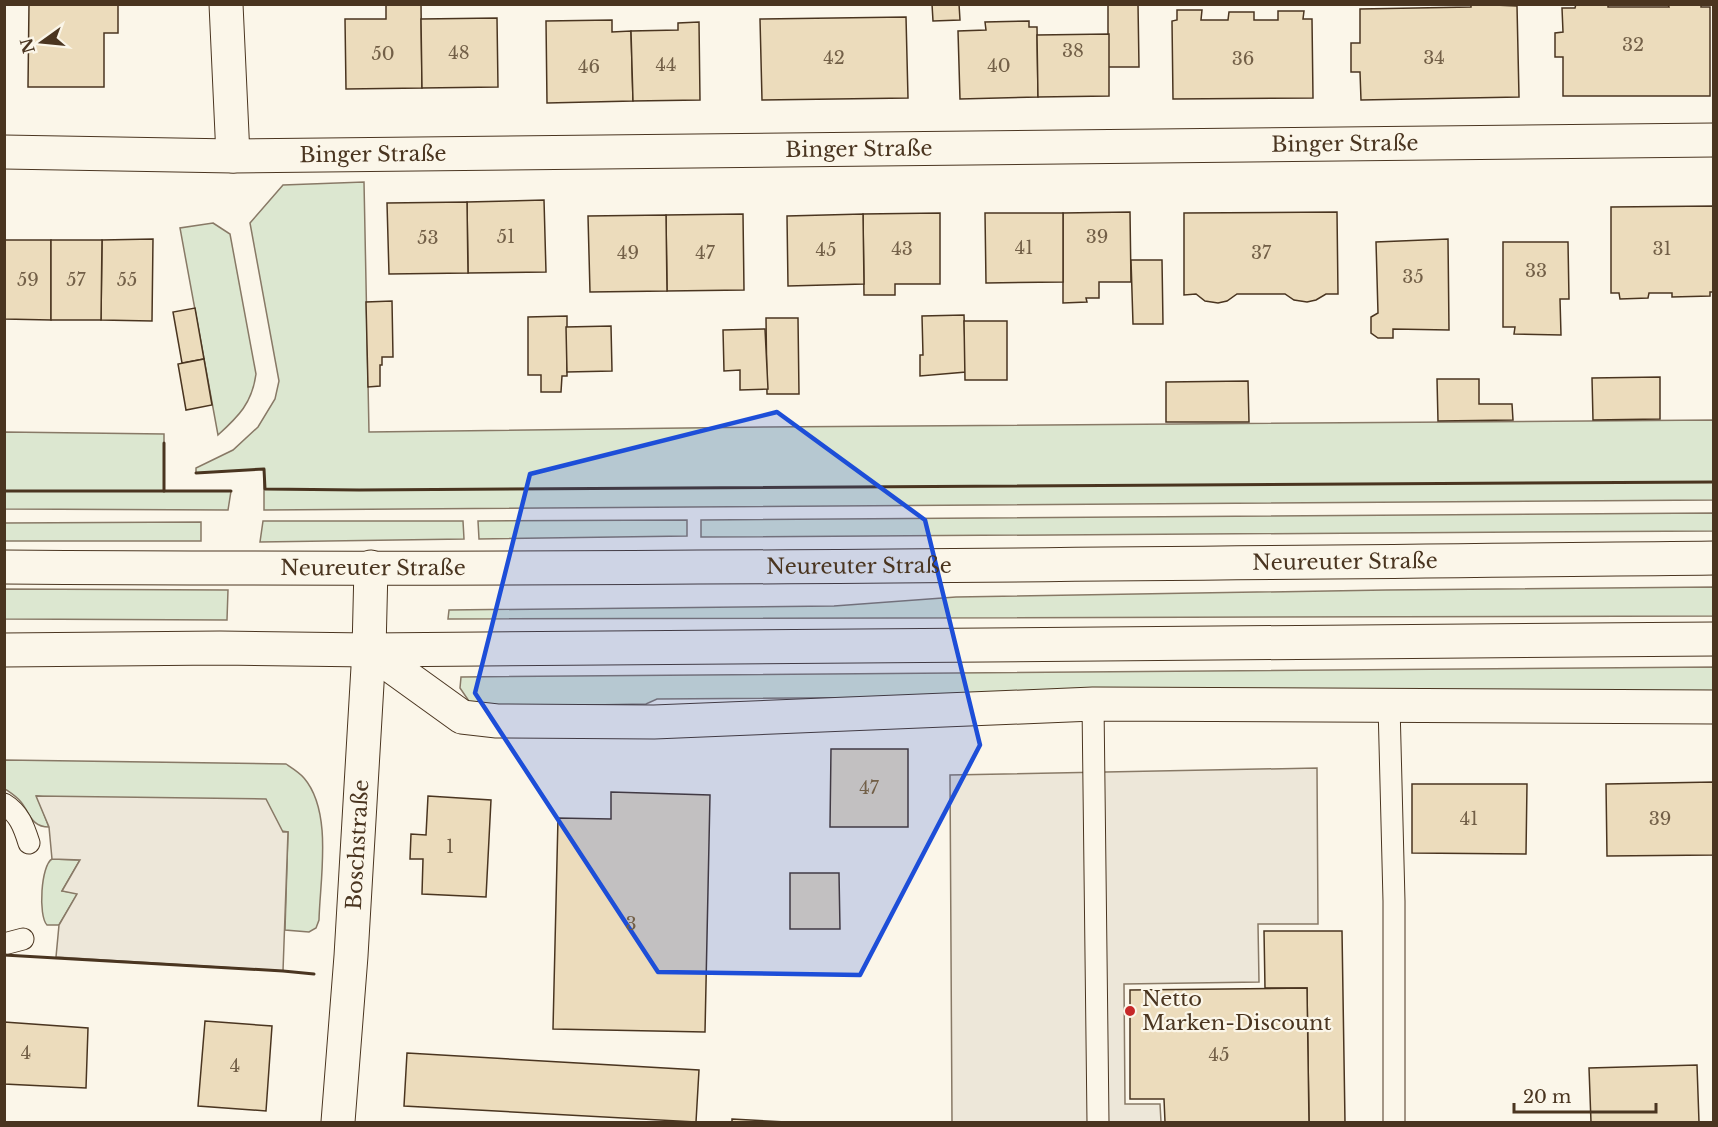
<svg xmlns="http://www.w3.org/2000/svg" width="1718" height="1127" viewBox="0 0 1718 1127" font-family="'Libre Baskerville',serif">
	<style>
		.green { fill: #dce7d0; stroke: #887966; stroke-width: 1.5 }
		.parking { fill: #ede7d9; stroke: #887966; stroke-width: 1.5 }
		.building { fill: #ecdcbc; stroke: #4a3520; stroke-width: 1.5 }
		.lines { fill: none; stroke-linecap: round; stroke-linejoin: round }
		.service-casing { stroke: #4a3520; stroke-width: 23 }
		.minor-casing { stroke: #4a3520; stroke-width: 35 }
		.primary-casing { stroke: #4a3520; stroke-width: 35 }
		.service { stroke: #fbf6e9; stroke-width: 21 }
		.minor { stroke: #fbf6e9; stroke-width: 33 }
		.primary { stroke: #fbf6e9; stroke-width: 33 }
		.wall { stroke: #4a3520; stroke-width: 3 }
		.marked { fill: #1d4ed8; fill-opacity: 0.2; stroke: #1d4ed8; stroke-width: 4.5; stroke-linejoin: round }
		.poi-dot { fill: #c62828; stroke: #fbf6e9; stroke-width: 2 }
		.labels { text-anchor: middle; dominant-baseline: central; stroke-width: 4.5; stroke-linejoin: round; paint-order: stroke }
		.number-label { font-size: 18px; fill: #725f47 }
		.street-label { font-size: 21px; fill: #4a3520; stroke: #fbf6e9 }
		.poi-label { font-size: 21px; fill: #4a3520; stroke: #fbf6e9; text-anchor: start }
	</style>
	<rect width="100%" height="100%" fill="#fbf6e9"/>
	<g class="green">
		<path d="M364 182 369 432 766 427 1714 420 1713 500 264 510V469L196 473V468L233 450 258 427 275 399 279 381 250 223 283 185Z"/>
		<path d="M213 223 230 234 256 374C252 403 239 416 218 435L180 228Z"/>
		<path d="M5 432 164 434V491H231L228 510 5 509Z"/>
		<path d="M1713 513V531L701 537V520Z"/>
		<path d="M687 520V536L479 539 478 521Z"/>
		<path d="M263 521H463L464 539 260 542Z"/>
		<path d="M201 522V541H5V523Z"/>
		<path d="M1713 587V616L448 619 449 610 834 606 956 597 1386 590Z"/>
		<path d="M5 589 228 590 227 620 5 619Z"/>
		<path d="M1714 667 1713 692 657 699 646 704 473 707 460 688 461 677Z"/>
		<path d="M5 760 286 764C292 768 300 773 304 778 333 812 320 879 319 920L316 928 309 932 285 930 288 832 37 796 49 827C31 827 30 813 21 802 16 796 11 793 5 789Z"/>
		<path d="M52 859 80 860 62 891 78 893 59 925H47C38 916 41 865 52 859Z"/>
	</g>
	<g class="parking">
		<path d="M1317 768 1318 924H1258L1259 982 1124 984 1125 1104H1160L1161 1122H952L950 775Z"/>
		<path d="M36 796 266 799 283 832H288L283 971 56 957 59 925 77 894 62 891 80 860 52 859 49 827Z"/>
	</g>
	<g class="building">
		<path d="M29 4H118V33H104V87H28Z"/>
		<path d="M386 4H421L422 88 346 89 345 19H386Z"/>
		<path d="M932 4H959L960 20 933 21Z"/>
		<path d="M1108 4H1138L1139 67H1108Z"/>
		<path d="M1471 4 1517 6 1519 97 1361 100 1360 72H1351V43H1360V9L1471 7Z"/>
		<path d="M1576 4H1608V7H1669L1668 4H1701V7H1710V96H1563V57H1555V33L1563 32 1562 8H1575Z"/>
		<path d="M1177 10H1202L1201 20H1228L1229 12H1254V20H1278V11H1304L1303 19H1312L1313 98 1173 99 1172 21 1177 20Z"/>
		<path d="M906 17 908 98 762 100 760 19Z"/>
		<path d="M497 18 498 87 422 88 421 19Z"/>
		<path d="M612 20V32L631 31 633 101 547 103 546 21Z"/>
		<path d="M1029 21V27H1037L1038 97 960 99 958 31 986 30 985 22Z"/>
		<path d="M699 22 700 100 633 101 631 31 678 30V23Z"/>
		<path d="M1109 34V96L1038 97 1037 35Z"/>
		<path d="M544 200 546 272 468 273 467 202Z"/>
		<path d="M467 202 468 273 389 274 387 203Z"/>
		<path d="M1714 206V292H1710V296L1672 297V293H1649L1648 298 1620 299 1619 293H1611V207Z"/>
		<path d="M1130 212 1131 282H1099V298H1086L1087 302 1063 303V213Z"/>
		<path d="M1337 212 1338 294H1326L1316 300 1307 302 1294 300 1285 294H1237L1227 301 1218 303 1205 301 1196 294 1184 295V213Z"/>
		<path d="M940 213V284H895V295H864L863 214Z"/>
		<path d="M985 213H1063V282L986 283Z"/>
		<path d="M743 214 744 290 667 291 666 215Z"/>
		<path d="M863 214 864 284 788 286 787 216Z"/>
		<path d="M666 215 667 291 590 292 588 216Z"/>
		<path d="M153 239 152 321 101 320 102 240Z"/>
		<path d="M1448 239 1449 330 1393 329V338H1378L1371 333V317L1378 313 1376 242Z"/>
		<path d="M4 240H51V320L4 319Z"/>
		<path d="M51 240H102L101 320H51Z"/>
		<path d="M1503 242H1568L1569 299H1560L1561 335 1514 334 1515 327H1503Z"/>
		<path d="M1131 260H1162L1163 324H1133Z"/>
		<path d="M392 301 393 357H382V365H380V386L368 387 366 302Z"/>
		<path d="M195 308 204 359 182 363 173 312Z"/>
		<path d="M964 315 966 372 920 376V355H923L922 316Z"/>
		<path d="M567 316V376H562L561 392H541V375H528V317Z"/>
		<path d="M766 318H798L799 394H767Z"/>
		<path d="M964 321H1007V380H965Z"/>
		<path d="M611 326 612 371 567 372 566 327Z"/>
		<path d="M765 329 768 389 740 390V370L724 371 723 330Z"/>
		<path d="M204 359 212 405 186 410 178 364Z"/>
		<path d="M1660 377V419L1593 420 1592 378Z"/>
		<path d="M1437 379H1479V404H1512L1513 420 1438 421Z"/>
		<path d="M1248 381 1249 422H1166V382Z"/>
		<path d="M831 749H908V827H830Z"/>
		<path d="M1714 782V855L1607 856 1606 784Z"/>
		<path d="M1412 784H1527L1526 854 1412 853Z"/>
		<path d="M611 792 710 795 705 1032 553 1029 558 818 611 819Z"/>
		<path d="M428 796 491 800 486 897 422 894 423 859H410L411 834 426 835Z"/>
		<path d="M790 873H839L840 929H790Z"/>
		<path d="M1264 931H1342L1345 1122H1309L1307 988H1265Z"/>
		<path d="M1307 988 1309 1122H1165L1164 1099H1130V990Z"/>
		<path d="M205 1021 272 1026 266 1111 198 1106Z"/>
		<path d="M4 1022 88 1028 86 1088 4 1084Z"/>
		<path d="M407 1053 699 1070 696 1122 404 1106Z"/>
		<path d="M1697 1065 1699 1122H1591L1589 1068Z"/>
		<path d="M732 1119 786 1122H732Z"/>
	</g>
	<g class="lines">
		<defs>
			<g id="service">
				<path d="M1093 704 1098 1122"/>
				<path d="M1389 705 1394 901V1122"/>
				<path d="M4 804C19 813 24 827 29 843"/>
				<path d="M4 944 23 939"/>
			</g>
			<g id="minor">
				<path d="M226 4 233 156"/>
				<path id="s1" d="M4 152 233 156 1714 140"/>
				<path d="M369 650 462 717 497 721 654 722 1093 704 1714 707"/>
				<path id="s2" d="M338 1122 351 956 369 650 371 567"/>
			</g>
			<g id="primary">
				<path id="s3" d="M4 567C574 571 1144 564 1714 558"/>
				<path d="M4 650 220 648 369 650 1714 639"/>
			</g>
		</defs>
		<use href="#service" class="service-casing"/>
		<use href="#minor" class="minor-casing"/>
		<use href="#primary" class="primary-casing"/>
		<use href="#service" class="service"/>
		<use href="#minor" class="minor"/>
		<use href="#primary" class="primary"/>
		<g class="wall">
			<path d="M164 443V491"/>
			<path d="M196 473 264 469 265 489 359 490 1714 482"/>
			<path d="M4 491H231"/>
			<path d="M4 955 283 971 314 974"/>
		</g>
	</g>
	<path class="marked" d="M777 412 925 520 980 745 860 975 658 972 475 693 530 474Z"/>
	<circle class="poi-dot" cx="1130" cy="1011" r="6"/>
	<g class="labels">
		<g class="number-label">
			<text x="1633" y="45">32</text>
			<text x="1073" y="51">38</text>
			<text x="459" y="53">48</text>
			<text x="383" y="54">50</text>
			<text x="834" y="58">42</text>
			<text x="1434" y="58">34</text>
			<text x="1243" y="59">36</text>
			<text x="666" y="65">44</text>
			<text x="999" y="66">40</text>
			<text x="589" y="67">46</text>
			<text x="506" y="237">51</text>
			<text x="1097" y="237">39</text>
			<text x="428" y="238">53</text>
			<text x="1024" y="248">41</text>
			<text x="902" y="249">43</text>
			<text x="1662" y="249">31</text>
			<text x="826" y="250">45</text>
			<text x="628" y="253">49</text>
			<text x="705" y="253">47</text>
			<text x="1261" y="253">37</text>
			<text x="1536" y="271">33</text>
			<text x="1413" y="277">35</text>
			<text x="28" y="280">59</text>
			<text x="76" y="280">57</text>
			<text x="127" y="280">55</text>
			<text x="869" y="788">47</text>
			<text x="1469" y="819">41</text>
			<text x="1660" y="819">39</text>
			<text x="450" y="847">1</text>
			<text x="631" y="924">3</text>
			<text x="26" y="1053">4</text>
			<text x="1219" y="1055">45</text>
			<text x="235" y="1066">4</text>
		</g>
		<g class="street-label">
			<text stroke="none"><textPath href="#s1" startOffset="1341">Binger Straße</textPath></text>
			<text stroke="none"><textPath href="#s1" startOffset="855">Binger Straße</textPath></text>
			<text stroke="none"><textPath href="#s1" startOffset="369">Binger Straße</textPath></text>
			<text stroke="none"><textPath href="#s3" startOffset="1341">Neureuter Straße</textPath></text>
			<text stroke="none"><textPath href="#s3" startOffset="855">Neureuter Straße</textPath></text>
			<text stroke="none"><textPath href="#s3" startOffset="369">Neureuter Straße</textPath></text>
			<text stroke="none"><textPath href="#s2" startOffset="278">Boschstraße</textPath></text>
		</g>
		<g class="poi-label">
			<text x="1142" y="999">Netto<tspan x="1142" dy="24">Marken-Discount</tspan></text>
		</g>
	</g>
	<rect width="1718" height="1127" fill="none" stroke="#4a3520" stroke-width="12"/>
	<g transform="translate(42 42) rotate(255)" stroke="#fbf6e9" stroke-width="4.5" paint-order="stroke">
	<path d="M0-4.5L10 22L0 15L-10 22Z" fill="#4a3520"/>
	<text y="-9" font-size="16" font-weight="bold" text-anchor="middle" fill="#4a3520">N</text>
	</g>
	<path d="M1514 1103v9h142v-9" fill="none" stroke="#4a3520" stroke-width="3"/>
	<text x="1523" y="1103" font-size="18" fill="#4a3520" stroke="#fbf6e9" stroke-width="4.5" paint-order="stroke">20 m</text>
</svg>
